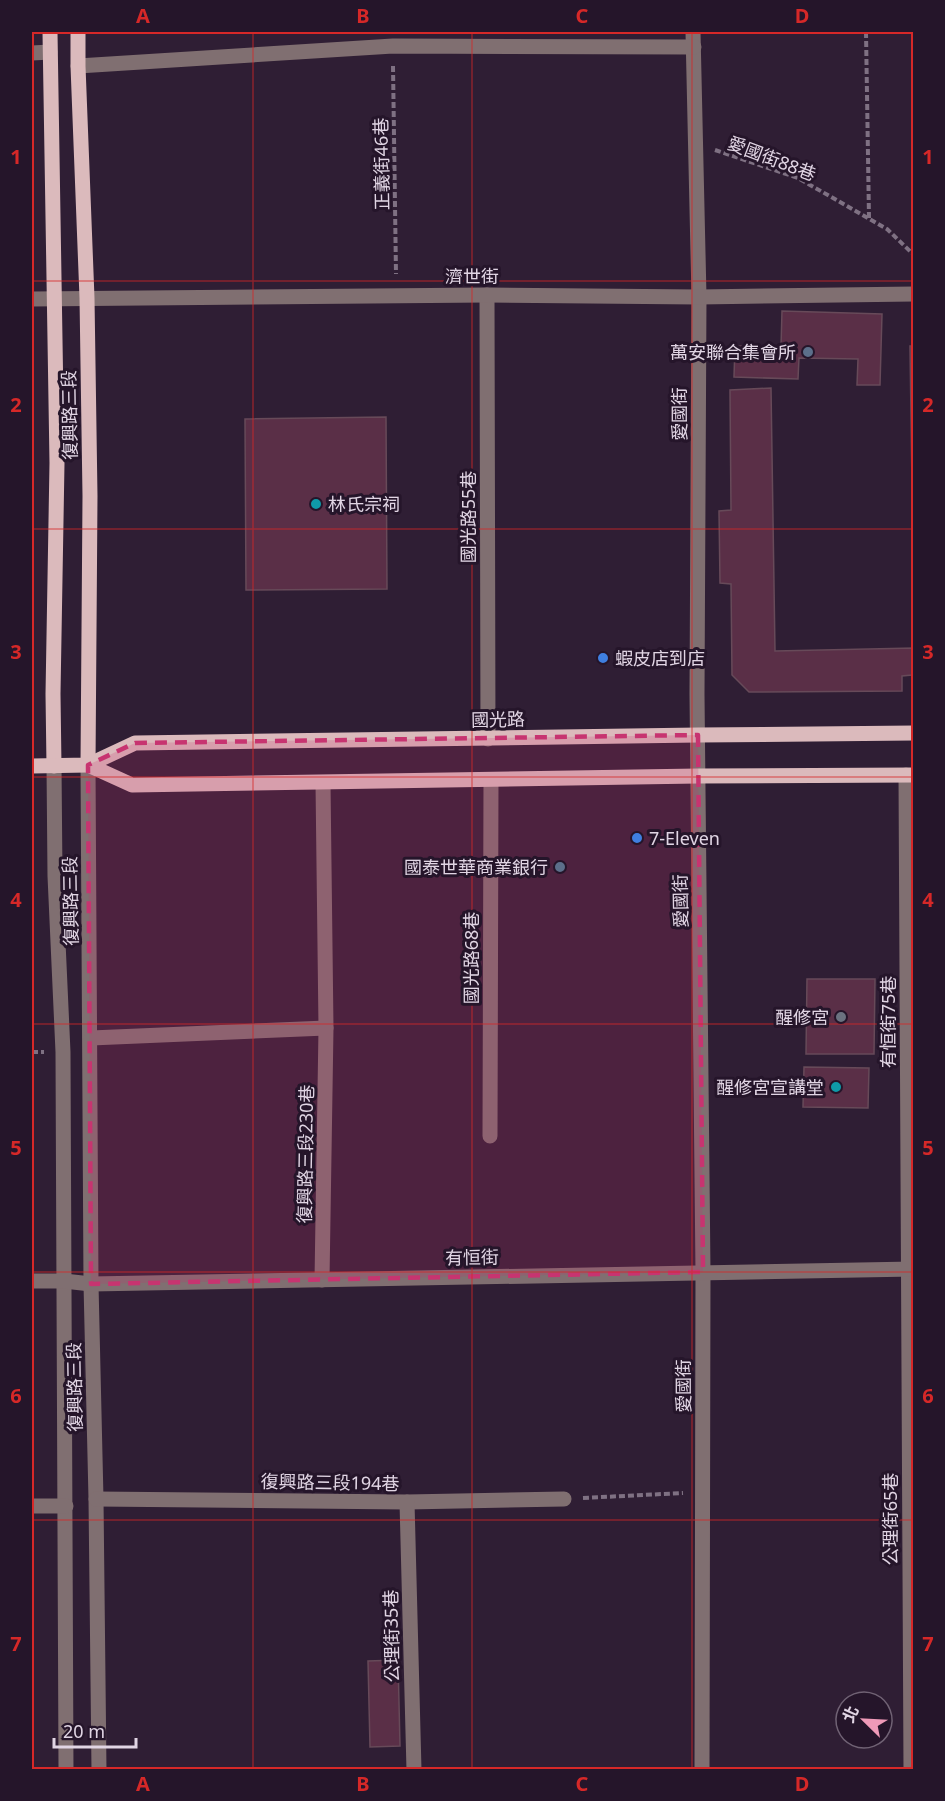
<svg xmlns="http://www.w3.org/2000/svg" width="945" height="1801" viewBox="0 0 945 1801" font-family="'Noto Sans','Noto Sans TC',sans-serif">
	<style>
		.building { fill: #5a2f47; stroke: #674a59; stroke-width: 1.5 }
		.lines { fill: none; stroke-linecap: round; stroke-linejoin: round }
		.path { stroke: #7f7183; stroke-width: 4; stroke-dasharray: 6 3; stroke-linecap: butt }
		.minor { stroke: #806f71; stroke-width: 15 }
		.major { stroke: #dbbabc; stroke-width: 15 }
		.marked { fill: #c73470; fill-opacity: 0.2; stroke: #c73470; stroke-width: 4.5; stroke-dasharray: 12 8; stroke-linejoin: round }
		.grid { fill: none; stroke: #d62828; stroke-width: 1.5; stroke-opacity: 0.55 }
		.service-dot { fill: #5c6f8a; stroke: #25152a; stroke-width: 2 }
		.culture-dot { fill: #0f9aa8; stroke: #25152a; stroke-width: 2 }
		.shop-dot { fill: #3f7fe0; stroke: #25152a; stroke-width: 2 }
		.worship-dot { fill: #6b7280; stroke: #25152a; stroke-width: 2 }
		.labels { text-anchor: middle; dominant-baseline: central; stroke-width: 6; stroke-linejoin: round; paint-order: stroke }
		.street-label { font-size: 18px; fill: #e1d5e4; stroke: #25152a }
		.poi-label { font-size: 18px; fill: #e1d5e4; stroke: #25152a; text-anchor: end }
		.neatline { fill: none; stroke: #d62828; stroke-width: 2 }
		.grid-label { font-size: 20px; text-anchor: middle; font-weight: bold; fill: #d62828 }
	</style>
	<rect width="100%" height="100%" fill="#2f1e34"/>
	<g class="building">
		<path d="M782 311 882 314 880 385H857L858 359 799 358 798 379 734 377 735 346 781 347Z"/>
		<path d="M910 346H914L913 557Z"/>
		<path d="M771 388 775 651 914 648 912 675 902 676V691L749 692 732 675 731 584 720 583 719 511 731 510 730 390Z"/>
		<path d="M386 417 387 589 246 590 245 419Z"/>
		<path d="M807 979H875L874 1054H806Z"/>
		<path d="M804 1067 869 1068 868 1108 803 1107Z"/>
		<path d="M398 1660 400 1746 370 1747 368 1661Z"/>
	</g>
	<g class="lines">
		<g class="path">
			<path d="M866 32 869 218"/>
			<path d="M393 66 396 274"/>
			<path d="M715 150 798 178 887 229 914 255"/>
			<path d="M32 1052H44"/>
			<path d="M583 1498 683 1493"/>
		</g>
		<g class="minor">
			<path d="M693 32 699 297 697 694 703 1272 702 1770"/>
			<path d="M32 53 50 52"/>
			<path d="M78 66 393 46 694 47"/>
			<path d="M487 295 488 739"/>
			<path d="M32 299 487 295 699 297 914 294"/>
			<path d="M88 765 91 1284 96 1499 99 1770"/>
			<path d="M54 766 55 876 63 1052 66 1770"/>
			<path d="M906 775 911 1770"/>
			<path d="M91 1038 326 1028"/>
			<path d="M490 1136 491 780"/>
			<path d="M322 1280 326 1028 323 783"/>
			<path d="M32 1281H64L91 1284 914 1269"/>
			<path d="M96 1499 407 1502 564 1499"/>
			<path d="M407 1502 414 1770"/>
			<path d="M32 1506H66"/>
		</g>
		<g class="major">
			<path d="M50 32 57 463 53 694 54 766"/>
			<path d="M78 32V66L87 298 90 496 88 765"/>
			<path d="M88 765 132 785 698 776 914 775"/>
			<path d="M32 766 88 765 135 743 698 735 914 733"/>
		</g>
	</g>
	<path class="marked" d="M698 735 703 1272 91 1284 88 765 135 743Z"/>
	<path class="grid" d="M253 32V1770M472 32V1770M692 32V1770M32 281H914M32 529H914M32 777H914M32 1024H914M32 1272H914M32 1520H914"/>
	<g class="service-dot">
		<circle cx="808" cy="352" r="6"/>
		<circle cx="560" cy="867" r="6"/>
	</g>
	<g class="culture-dot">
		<circle cx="316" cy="504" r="6"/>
		<circle cx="836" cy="1087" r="6"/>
	</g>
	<g class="shop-dot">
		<circle cx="603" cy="658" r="6"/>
		<circle cx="637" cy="838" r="6"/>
	</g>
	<circle class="worship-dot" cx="841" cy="1017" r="6"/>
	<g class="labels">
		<g class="street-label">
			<text transform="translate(772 158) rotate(21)">愛國街88巷</text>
			<text transform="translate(381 164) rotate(-91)">正義街46巷</text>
			<text x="472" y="276">濟世街</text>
			<text transform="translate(679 414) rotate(-90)">愛國街</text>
			<text transform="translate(69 415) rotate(-91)">復興路三段</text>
			<text transform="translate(468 517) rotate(-90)">國光路55巷</text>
			<text transform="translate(498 719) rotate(-1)">國光路</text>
			<text transform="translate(70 901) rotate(-91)">復興路三段</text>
			<text transform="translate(680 901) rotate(-91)">愛國街</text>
			<text transform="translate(471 958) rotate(-90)">國光路68巷</text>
			<text transform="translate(888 1022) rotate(-90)">有恒街75巷</text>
			<text transform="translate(305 1154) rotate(-89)">復興路三段230巷</text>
			<text transform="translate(472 1257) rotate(-1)">有恒街</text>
			<text transform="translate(683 1386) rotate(-90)">愛國街</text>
			<text transform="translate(74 1387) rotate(-91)">復興路三段</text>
			<text transform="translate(330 1482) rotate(1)">復興路三段194巷</text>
			<text transform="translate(890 1519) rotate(-90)">公理街65巷</text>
			<text transform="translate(391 1636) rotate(-91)">公理街35巷</text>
		</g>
		<g class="poi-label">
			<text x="796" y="352">萬安聯合集會所</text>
			<text x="328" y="504" text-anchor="start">林氏宗祠</text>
			<text x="615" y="658" text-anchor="start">蝦皮店到店</text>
			<text x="649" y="838" text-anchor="start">7-Eleven</text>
			<text x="548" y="867">國泰世華商業銀行</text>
			<text x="829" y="1017">醒修宮</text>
			<text x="824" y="1087">醒修宮宣講堂</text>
		</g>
	</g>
	<rect width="945" height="1801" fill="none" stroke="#25152a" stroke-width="66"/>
	<g transform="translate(864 1720) rotate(294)"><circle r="28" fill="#25152a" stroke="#706274" stroke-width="1.5"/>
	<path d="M0-4.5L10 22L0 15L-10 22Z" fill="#ef9ab8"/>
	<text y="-9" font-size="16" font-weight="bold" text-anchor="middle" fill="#e1d5e4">北</text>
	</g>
	<path d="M54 1738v9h82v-9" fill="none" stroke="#e1d5e4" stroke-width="3"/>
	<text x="63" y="1738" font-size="18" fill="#e1d5e4" stroke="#25152a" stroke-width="4.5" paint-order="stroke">20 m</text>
	<rect x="33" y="33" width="879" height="1735" class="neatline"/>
	<g class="grid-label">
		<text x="143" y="23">A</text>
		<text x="363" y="23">B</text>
		<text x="582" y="23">C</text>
		<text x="802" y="23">D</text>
		<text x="16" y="164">1</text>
		<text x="928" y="164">1</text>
		<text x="16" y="412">2</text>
		<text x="928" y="412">2</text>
		<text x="16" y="659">3</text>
		<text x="928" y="659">3</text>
		<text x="16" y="907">4</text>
		<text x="928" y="907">4</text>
		<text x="16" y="1155">5</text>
		<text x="928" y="1155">5</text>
		<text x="16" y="1403">6</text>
		<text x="928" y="1403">6</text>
		<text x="16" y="1651">7</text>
		<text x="928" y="1651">7</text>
		<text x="143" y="1791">A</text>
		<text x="363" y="1791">B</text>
		<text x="582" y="1791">C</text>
		<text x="802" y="1791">D</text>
	</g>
</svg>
